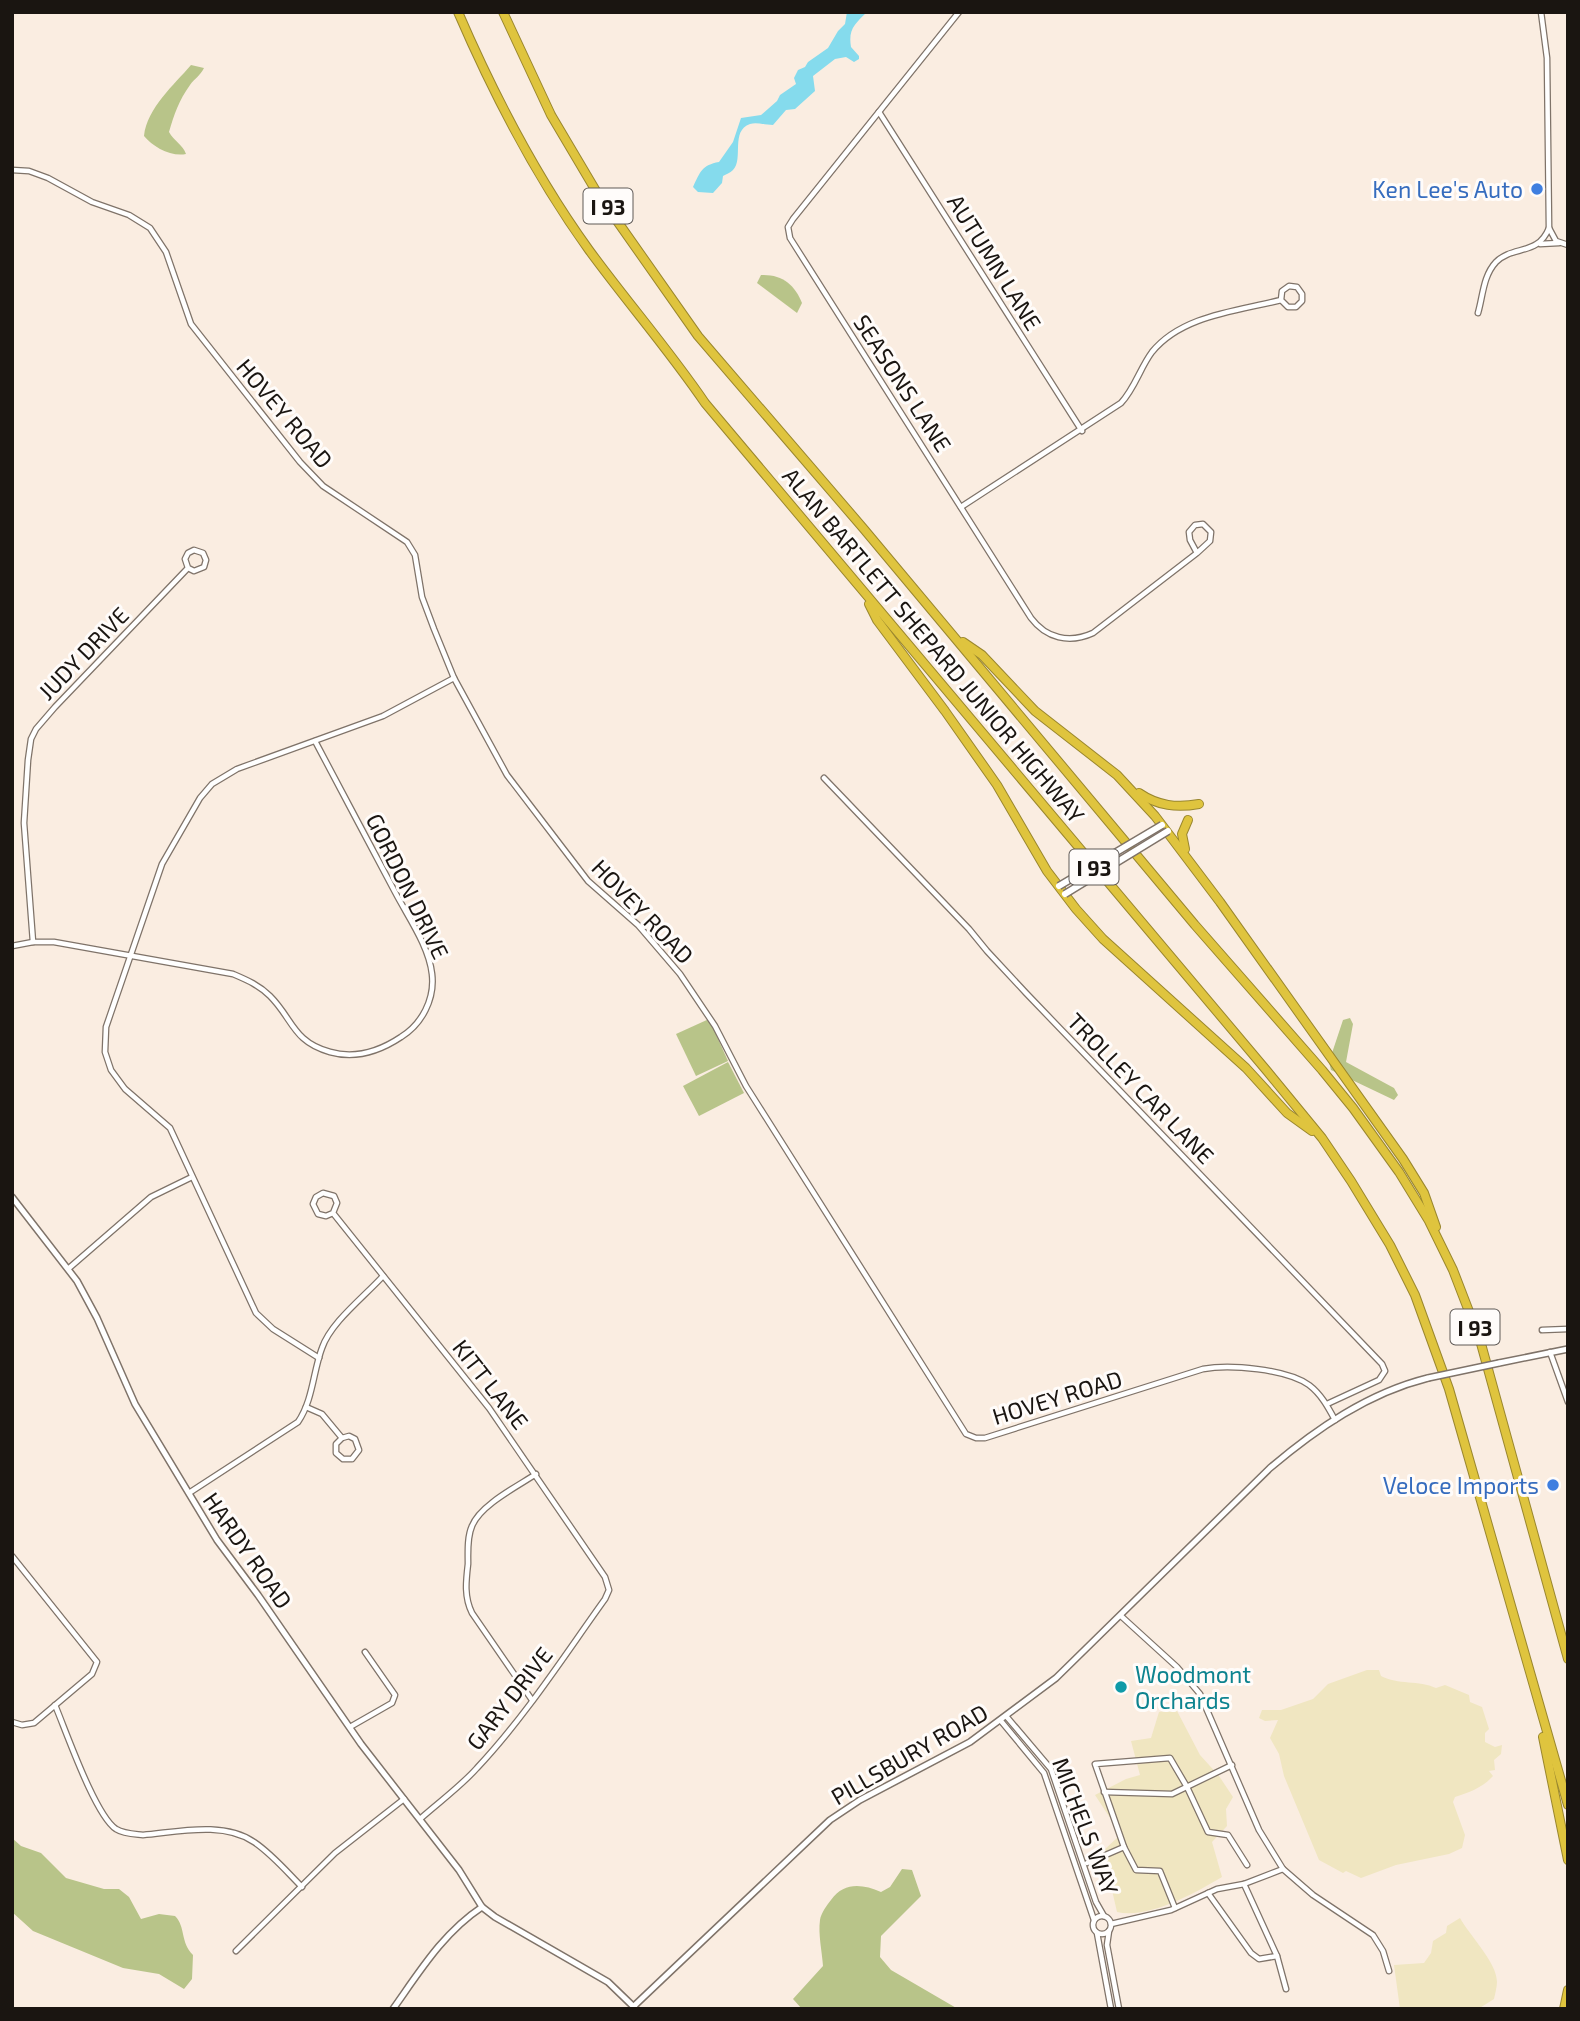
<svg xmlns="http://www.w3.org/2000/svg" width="1580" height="2021" viewBox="0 0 1580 2021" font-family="'Exo 2',sans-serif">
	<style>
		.green { fill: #b8c489 }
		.sand { fill: #f0e6c1 }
		.water { fill: #85dbed }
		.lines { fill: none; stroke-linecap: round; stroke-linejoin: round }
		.minor-casing { stroke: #7f7369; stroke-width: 7 }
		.tertiary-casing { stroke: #7f7369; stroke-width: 8 }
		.motorway-casing { stroke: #9a872e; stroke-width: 10 }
		.minor { stroke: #fff; stroke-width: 4.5 }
		.tertiary { stroke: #fff; stroke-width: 5 }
		.motorway { stroke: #dfc43e; stroke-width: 8 }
		.tertiary-bridge-casing { stroke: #7f7369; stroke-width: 8; stroke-linecap: butt }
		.secondary-bridge-casing { stroke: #7f7369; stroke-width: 9; stroke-linecap: butt }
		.tertiary-bridge { stroke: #fff; stroke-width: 5 }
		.secondary-bridge { stroke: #fff; stroke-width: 6 }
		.shop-dot { fill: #3f7fe0; stroke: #fffcfa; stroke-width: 2.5 }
		.culture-dot { fill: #0f9aa8; stroke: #fffcfa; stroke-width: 2.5 }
		.labels { text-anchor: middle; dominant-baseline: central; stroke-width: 6; stroke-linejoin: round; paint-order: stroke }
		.shield { fill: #fffcfa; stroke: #5f5a57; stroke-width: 2 }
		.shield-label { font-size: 21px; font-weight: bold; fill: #1a1511 }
		.shop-label { font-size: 23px; fill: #366cbe; stroke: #fffcfa; text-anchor: end }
		.street-label { font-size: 23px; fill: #1a1511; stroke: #fffcfa }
		.culture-label { font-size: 23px; fill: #0d838f; stroke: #fffcfa; text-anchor: start }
	</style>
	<rect width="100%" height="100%" fill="#faede1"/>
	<g class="green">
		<path d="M191 65 204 68C200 76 195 78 190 85 179 100 174 115 169 132 174 141 183 145 186 154 171 157 153 147 144 136 147 108 174 85 191 65Z"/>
		<path d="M761 275C782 274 795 285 802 303L797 313 757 283Z"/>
		<path d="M1350 1018 1353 1024 1346 1062 1394 1088 1398 1095 1394 1100 1331 1070 1329 1062 1343 1020Z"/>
		<path d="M709 1019 728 1061 696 1076 676 1034Z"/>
		<path d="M728 1062 744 1093 699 1116 683 1086Z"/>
		<path d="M12 1838 21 1846 41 1853 66 1878 104 1889H119L129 1897 141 1919 159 1914 175 1916C186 1927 180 1942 193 1955L192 1979 184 1989 159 1974 123 1968 33 1931 12 1912Z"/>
		<path d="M902 1869 912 1870 921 1896 881 1936 880 1957 891 1970 958 2009H802L793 1999 823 1966C822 1951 818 1934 820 1920 821 1913 827 1905 831 1900 844 1882 862 1884 881 1892L890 1887Z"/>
	</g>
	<g class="sand">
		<path d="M1367 1670H1379L1381 1676C1398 1685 1419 1680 1436 1688L1445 1685 1469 1695 1470 1702 1482 1707 1489 1729 1485 1733V1742L1495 1747 1502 1745 1501 1754 1494 1760 1495 1770 1489 1771 1493 1776C1482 1788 1470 1792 1455 1797L1453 1802 1465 1835 1462 1848 1449 1854 1396 1865 1361 1878 1346 1871 1343 1873 1319 1860 1284 1776 1279 1754 1270 1738 1278 1720 1265 1721 1259 1718 1262 1710H1281L1313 1699 1328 1684Z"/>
		<path d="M1176 1709 1200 1755 1219 1776 1233 1797 1226 1809 1227 1826 1212 1842 1222 1877C1195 1893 1149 1919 1117 1912L1103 1851 1118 1837V1830L1095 1795 1126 1779 1140 1775 1131 1741 1151 1738 1159 1712Z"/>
		<path d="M1460 1918C1469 1935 1497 1962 1497 1982 1497 1987 1495 1994 1494 1999L1478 2009H1400L1394 1965 1424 1963 1431 1953 1433 1941 1446 1933 1447 1926Z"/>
	</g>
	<path class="water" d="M847 12H867C855 24 848 29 851 47L859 56V59L854 62 846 57 835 59 813 76 815 91 795 109 786 110 773 125C765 125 757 122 750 124 730 131 744 159 733 170 730 173 726 174 723 176L722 183 713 193 698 192 693 187C700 172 702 165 719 162L733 142 741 118 761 115 777 101 780 95 796 84 794 78 798 70 805 67 808 62 828 48 838 31 845 24Z"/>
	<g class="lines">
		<defs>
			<g id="minor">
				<path d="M959 12 793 219 788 227 790 238 1031 618C1046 638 1069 644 1093 633L1197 553 1210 541 1211 532 1203 524 1195 525 1189 532 1190 540 1197 553"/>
				<path d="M1541 12 1547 58 1549 228 1556 241 1568 245"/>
				<path d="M879 112 1082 431"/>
				<path d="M12 170 29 171 48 178 92 202 129 215 150 228 166 252 191 324 300 462 323 486 407 542 415 555 422 597 434 629 454 678 507 775 588 881 638 925 680 974 715 1026 746 1086 966 1434 976 1438H985L1203 1369C1230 1364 1286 1369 1309 1385 1321 1394 1328 1407 1335 1420"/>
				<path d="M1540 244 1559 243"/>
				<path d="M1478 313C1483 296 1483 276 1496 262 1513 245 1538 256 1549 228"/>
				<path d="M961 507 1121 403C1135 388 1140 368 1152 352 1182 315 1238 311 1281 300L1288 307H1296L1302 301V294L1297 287 1289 286 1282 291 1281 300"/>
				<path d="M824 778 969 929 987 951 1026 993 1382 1364 1385 1371 1379 1380 1327 1404"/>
				<path d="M33 942 24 823 28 760 31 739 36 729 55 707 188 568 194 571 204 567 206 560 203 553 194 550 188 553 185 559 188 568"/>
				<path d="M12 946 33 942H54L233 974C247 980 259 985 270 996 293 1019 293 1042 330 1052 355 1059 380 1051 401 1037 422 1024 435 999 432 974 429 946 408 917 395 892 368 842 342 791 315 741"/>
				<path d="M333 1213 326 1216 318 1214 313 1204 316 1197 323 1193 334 1196 337 1203 333 1213 489 1408 605 1577 609 1590 605 1599C564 1656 525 1717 477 1768 460 1787 439 1802 420 1819"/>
				<path d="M68 1269 151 1197 192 1177"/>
				<path d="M1542 1330 1568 1329"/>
				<path d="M1550 1352 1568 1402"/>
				<path d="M319 1358 273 1329 256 1313 170 1128 125 1089 111 1070 105 1052 106 1027 162 864 200 798 212 784 237 769 383 716 454 678"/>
				<path d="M306 1407 322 1414 342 1438 349 1436 355 1439 359 1450 352 1459H343L336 1453V1444L342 1438"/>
				<path d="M189 1493 298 1422C313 1400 313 1372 322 1348 331 1322 364 1297 383 1276"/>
				<path d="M12 1556 97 1662 92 1674 34 1723 22 1725 12 1722"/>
				<path d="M1121 1616 1177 1667 1200 1694 1259 1830 1283 1869 1313 1895 1373 1935 1383 1951 1389 1971"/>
				<path d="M532 1700 472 1613C464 1597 466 1581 468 1564 468 1552 467 1537 472 1526 480 1505 518 1486 536 1474"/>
				<path d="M55 1705C66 1731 95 1815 116 1829 124 1834 134 1834 143 1835 178 1832 223 1821 254 1842 272 1854 287 1872 302 1887"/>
				<path d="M1006 1716 1051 1769 1096 1902 1104 1916"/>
				<path d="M1001 1721 1044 1773 1094 1920"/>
				<path d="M350 1727 392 1703 395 1695 365 1652"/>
				<path d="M1104 1792 1172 1794 1232 1765"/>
				<path d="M1087 1863 1124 1847"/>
				<path d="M1244 1884 1277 1956 1286 1989"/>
				<path d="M1208 1893 1251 1953 1259 1959 1277 1956"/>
				<path d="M1175 1908 1160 1871 1136 1870 1124 1847 1095 1764 1170 1758 1187 1787 1208 1832 1228 1835 1247 1865"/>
				<circle cx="1102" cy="1925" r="9"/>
				<path d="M1111 1924 1171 1910 1217 1889 1244 1884 1283 1869"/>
				<path d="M1109 1931 1107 1945 1119 2009"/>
				<path d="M1097 1933 1111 2009"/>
				<path d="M236 1951 335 1853 404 1799"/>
			</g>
			<g id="tertiary">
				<path d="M12 1197 77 1281 97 1318 135 1404 217 1540 258 1595 361 1744 459 1870 482 1907 495 1917 608 1982 636 2009"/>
				<path d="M1499 1363 1568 1349"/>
				<path d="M634 2006 830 1820 860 1800 970 1742 1056 1678 1270 1468C1316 1429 1368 1393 1428 1378"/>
				<path d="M393 2009C420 1971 443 1933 482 1907"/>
			</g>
			<g id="motorway">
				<path d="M458 12C493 93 537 178 589 250 627 302 669 350 705 403L1267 1071 1322 1138 1351 1181 1390 1245 1415 1295 1449 1389 1568 1805"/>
				<path d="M503 12 551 115 596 191 698 336 863 528 1195 925 1322 1070 1353 1108 1399 1172 1429 1221 1453 1270 1480 1340 1568 1659"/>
				<path d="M869 604 877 620 945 711 997 785 1047 871 1076 909 1103 939 1246 1068 1287 1113 1312 1131"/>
				<path d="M963 642 982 655 1035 711 1117 775 1155 816 1220 902 1403 1159 1424 1193 1436 1227"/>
				<path d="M1139 793C1158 806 1177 808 1199 804"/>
				<path d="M1185 849 1182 834 1188 820"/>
				<path d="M1543 1737 1568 1860"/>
				<path d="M1564 2009 1568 1990"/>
			</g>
		</defs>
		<use href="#minor" class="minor-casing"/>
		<use href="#tertiary" class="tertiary-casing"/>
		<use href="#motorway" class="motorway-casing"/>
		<use href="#minor" class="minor"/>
		<use href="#tertiary" class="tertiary"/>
		<use href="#motorway" class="motorway"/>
		<defs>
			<path id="tertiary-bridge" d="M1428 1378 1499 1363"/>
			<g id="secondary-bridge">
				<path d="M1059 886 1162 825"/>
				<path d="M1065 894 1168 831"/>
			</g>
		</defs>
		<use href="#tertiary-bridge" class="tertiary-bridge-casing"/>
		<use href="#secondary-bridge" class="secondary-bridge-casing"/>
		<use href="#tertiary-bridge" class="tertiary-bridge"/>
		<use href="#secondary-bridge" class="secondary-bridge"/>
	</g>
	<g class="shop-dot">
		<circle cx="1537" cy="189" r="7"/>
		<circle cx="1553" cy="1485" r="7"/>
	</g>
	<circle class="culture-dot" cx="1121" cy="1687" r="7"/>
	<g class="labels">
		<g class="shield">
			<rect x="583.5" y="188.5" width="49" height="35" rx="5"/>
			<rect x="1069.5" y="849.5" width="49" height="35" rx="5"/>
			<rect x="1450.5" y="1309.5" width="49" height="35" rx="5"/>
		</g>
		<g class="shield-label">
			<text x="608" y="206">I 93</text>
			<text x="1094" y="867">I 93</text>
			<text x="1475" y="1327">I 93</text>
		</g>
		<g class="shop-label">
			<text x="1523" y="189">Ken Lee's Auto</text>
			<text x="1539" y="1485">Veloce Imports</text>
		</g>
		<g class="street-label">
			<text transform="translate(995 262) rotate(58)">AUTUMN LANE</text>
			<text transform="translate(903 383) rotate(57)">SEASONS LANE</text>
			<text transform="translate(285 413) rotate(50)">HOVEY ROAD</text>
			<text transform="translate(934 645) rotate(50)">ALAN BARTLETT SHEPARD JUNIOR HIGHWAY</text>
			<text transform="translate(83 653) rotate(-46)">JUDY DRIVE</text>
			<text transform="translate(408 886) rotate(64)">GORDON DRIVE</text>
			<text transform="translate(643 911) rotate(46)">HOVEY ROAD</text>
			<text transform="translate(1141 1088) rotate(46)">TROLLEY CAR LANE</text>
			<text transform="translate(491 1384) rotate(52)">KITT LANE</text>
			<text transform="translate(1057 1397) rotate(-17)">HOVEY ROAD</text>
			<text transform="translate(248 1550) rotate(55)">HARDY ROAD</text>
			<text transform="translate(509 1698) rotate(-52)">GARY DRIVE</text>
			<text transform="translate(909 1754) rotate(-30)">PILLSBURY ROAD</text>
			<text transform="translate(1086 1826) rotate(69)">MICHELS WAY</text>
		</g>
		<g class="culture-label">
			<text x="1135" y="1674">Woodmont<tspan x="1135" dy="26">Orchards</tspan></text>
		</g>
	</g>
	<rect width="1580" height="2021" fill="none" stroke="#1a1511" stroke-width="28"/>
</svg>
